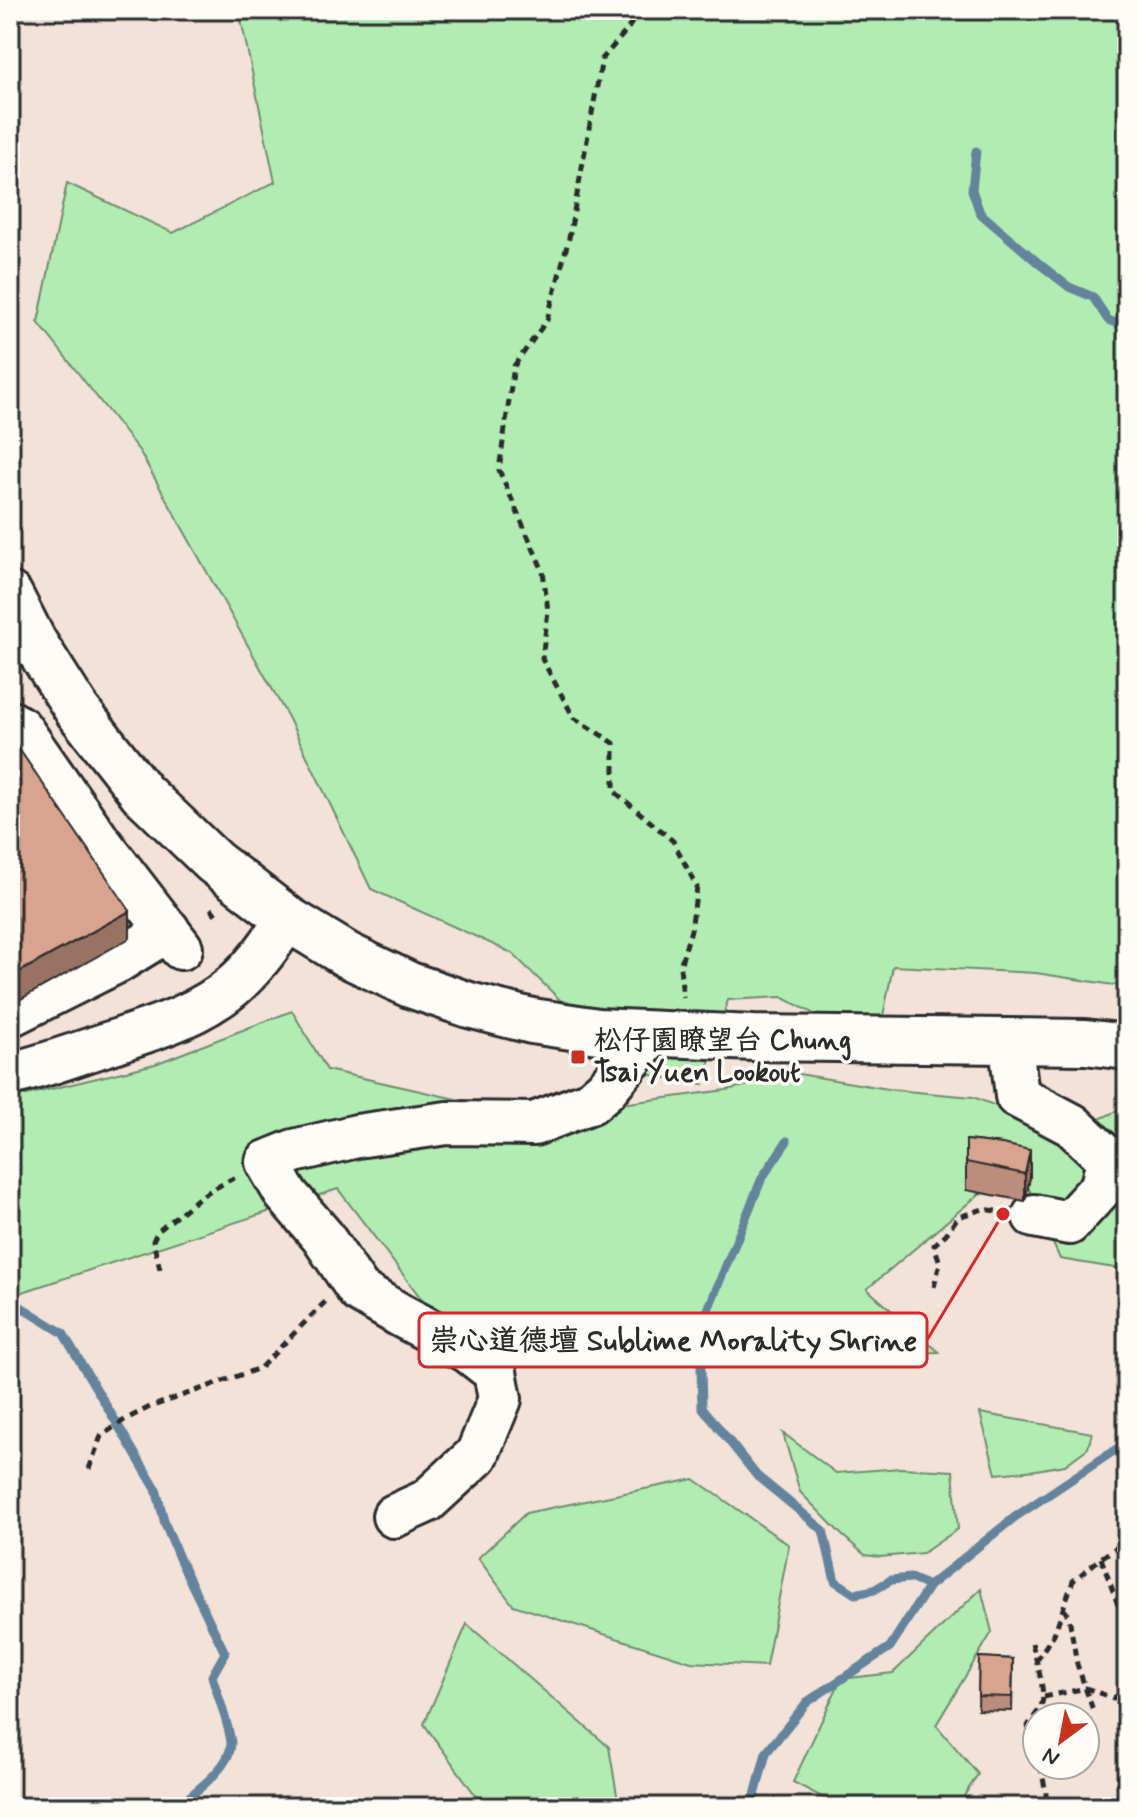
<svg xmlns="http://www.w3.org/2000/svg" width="1137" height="1817" viewBox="0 0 1137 1817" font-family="Mynerve,'LXGW WenKai TC',sans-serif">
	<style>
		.green { fill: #b1edb2; stroke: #6e8c6e; stroke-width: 2 }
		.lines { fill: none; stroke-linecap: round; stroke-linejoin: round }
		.stream { stroke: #63849c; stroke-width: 9 }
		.minor-casing { stroke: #2b2b2b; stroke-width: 48 }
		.major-casing { stroke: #2b2b2b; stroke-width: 50 }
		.path { stroke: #2b2b2b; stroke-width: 5; stroke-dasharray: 8 6; stroke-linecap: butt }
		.minor { stroke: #fdfcf7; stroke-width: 42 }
		.major { stroke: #fdfcf7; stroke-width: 44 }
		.wall { fill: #bb8d7b; stroke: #2b2b2b; stroke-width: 2 }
		.shaded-wall { fill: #987364; stroke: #2b2b2b; stroke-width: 2 }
		.building { fill: #d9a48f; stroke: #2b2b2b; stroke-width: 2 }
		.poi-dot { fill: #c8321e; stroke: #fdfcf7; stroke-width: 3 }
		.labels { text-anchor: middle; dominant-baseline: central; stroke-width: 7; stroke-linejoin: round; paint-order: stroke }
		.poi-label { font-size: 28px; font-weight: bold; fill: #2b2b2b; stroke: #fdfcf7; text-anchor: start }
		.leader { fill: none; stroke: #d62828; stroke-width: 3 }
		.callout-dot { fill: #d62828; stroke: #fdfcf7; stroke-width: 3 }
		.callout { fill: #fdfcf7; stroke: #d62828; stroke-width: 3 }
		.callout-label { font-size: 30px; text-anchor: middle; font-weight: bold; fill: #2b2b2b }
	</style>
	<rect width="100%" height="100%" fill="#f2e2d8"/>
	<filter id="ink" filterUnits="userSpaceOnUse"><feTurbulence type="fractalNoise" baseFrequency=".0125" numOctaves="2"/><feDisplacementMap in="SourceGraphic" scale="16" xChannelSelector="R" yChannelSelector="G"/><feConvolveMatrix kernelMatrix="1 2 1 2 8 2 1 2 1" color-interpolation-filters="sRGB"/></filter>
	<g filter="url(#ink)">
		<g class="green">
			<path d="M239 10H1127V987L1036 973 893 966 877 1047 782 997 728 1000 703 1084 634 1072 512 953 371 889 289 719 140 452 38 322 67 183 173 233 275 182Z"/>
			<path d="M292 1011 327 1070 531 1116 726 1090 799 1074 894 1090 973 1097 1068 1134 1127 1106V1270L1060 1259 1017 1162 867 1289 939 1352 753 1356 436 1318 338 1189 10 1296V1099L155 1064Z"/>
			<path d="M980 1413 1092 1433 1088 1448 1065 1465 1036 1470 996 1474Z"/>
			<path d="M783 1433 836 1473 901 1468 953 1471 958 1529 923 1553 880 1557 865 1555 842 1535 800 1492Z"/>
			<path d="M694 1479 789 1545 766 1666 691 1662 513 1605 478 1558 526 1513Z"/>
			<path d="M981 1589 992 1632 936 1725 978 1774 957 1807H841L793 1782 841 1679 893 1673Z"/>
			<path d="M467 1624 609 1747 619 1807H484L424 1724Z"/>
		</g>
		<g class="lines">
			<g class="stream">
				<path d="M976 151 972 190 980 213 1042 266 1069 287 1093 297 1108 320 1127 327"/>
				<path d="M787 1141 762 1178 700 1329 702 1407 757 1476 823 1530 835 1581 855 1594 874 1590 891 1580 910 1578 929 1586"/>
				<path d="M10 1300 63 1333 156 1489 165 1524 179 1558 225 1653 212 1676C216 1690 232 1734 231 1745 229 1769 194 1792 177 1807"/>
				<path d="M752 1807 766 1753 807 1702 890 1647 929 1586 1015 1517 1127 1442"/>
			</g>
			<defs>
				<g id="minor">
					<path d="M10 722 20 728 98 840 181 948"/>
					<path d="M10 1015 118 961 168 930"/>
					<path d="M1015 1042 1013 1062 1017 1096 1072 1125 1108 1159 1102 1187 1069 1223 1034 1216"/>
					<path d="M10 1074C42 1067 73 1055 104 1045 148 1030 197 1017 233 986 255 967 271 943 288 919"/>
					<path d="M394 1516 427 1501 477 1455 500 1399 495 1372 468 1351 400 1315 359 1291 322 1236 285 1193 267 1162 294 1151 357 1136 447 1123 534 1124 591 1102 605 1090 652 1034"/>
				</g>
				<path id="major" d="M10 595 34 642 77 710 142 793 214 862 288 919 347 955 410 985 469 1005 532 1021 598 1031 754 1038 1085 1042 1127 1047"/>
			</defs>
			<use href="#minor" class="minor-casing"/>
			<use href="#major" class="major-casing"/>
			<g class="path">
				<path d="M640 10 627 30 602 59 569 238 547 320 514 366 499 470 543 571 548 611 542 659 574 718 614 743V791L673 841 697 887 691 930 680 966 683 998"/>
				<path d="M211 908 219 919"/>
				<path d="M160 1269 153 1241 157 1232 201 1196 237 1176"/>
				<path d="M934 1287 940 1263 934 1245 946 1234 958 1217 983 1209 1003 1212"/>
				<path d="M89 1469 101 1436 126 1419 150 1407 260 1368 326 1301"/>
				<path d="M1101 1558 1127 1630"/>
				<path d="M1063 1608 1069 1617 1077 1664 1094 1713"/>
				<path d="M1032 1643C1035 1656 1046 1693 1042 1703 1040 1711 1032 1718 1028 1726L1037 1753"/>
				<path d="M1036 1661 1054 1634 1073 1581 1101 1558 1127 1540"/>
				<path d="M1044 1697 1086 1688 1113 1698 1127 1691"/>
				<path d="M1040 1765 1046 1792V1807"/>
			</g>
			<use href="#minor" class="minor"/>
			<use href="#major" class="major"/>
		</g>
		<g class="wall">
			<path d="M966 1140 1002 1144 1030 1177 1025 1201 966 1190Z"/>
			<path d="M979 1657 1013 1659 1012 1711 978 1710Z"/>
		</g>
		<g class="shaded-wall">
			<path d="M130 911V938L10 1005V977Z"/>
			<path d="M1030 1150V1177L1025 1201V1174Z"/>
		</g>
		<g class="building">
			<path d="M10 744 17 746 130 911 10 977Z"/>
			<path d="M966 1140 1002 1144 1030 1150 1025 1174 966 1162Z"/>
			<path d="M979 1657 1013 1659 1012 1697 978 1696Z"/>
		</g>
	</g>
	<rect class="poi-dot" x="570" y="1049" width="16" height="16" rx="4"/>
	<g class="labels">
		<g class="poi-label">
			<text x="594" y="1041">松仔園瞭望台 Chung<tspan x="594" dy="32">Tsai Yuen Lookout</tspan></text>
		</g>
	</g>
	<path class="leader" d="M1003 1214L927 1340"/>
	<circle class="callout-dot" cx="1003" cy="1214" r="8"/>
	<rect class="callout" x="419" y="1313" width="508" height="54" rx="8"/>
	<g class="callout-label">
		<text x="673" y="1350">崇心道德壇 Sublime Morality Shrine</text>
	</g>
	<rect width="1137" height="1817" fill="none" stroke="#fdfcf7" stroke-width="40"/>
	<rect x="20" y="20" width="1097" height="1777" fill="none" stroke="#2b2b2b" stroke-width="3" filter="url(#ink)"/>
	<g transform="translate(1061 1741) rotate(212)"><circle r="38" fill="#fdfcf7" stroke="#a9a8a5" stroke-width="2"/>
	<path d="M0-6L14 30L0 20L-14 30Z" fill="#c8321e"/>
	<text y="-12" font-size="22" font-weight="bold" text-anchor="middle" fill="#2b2b2b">N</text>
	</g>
</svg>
